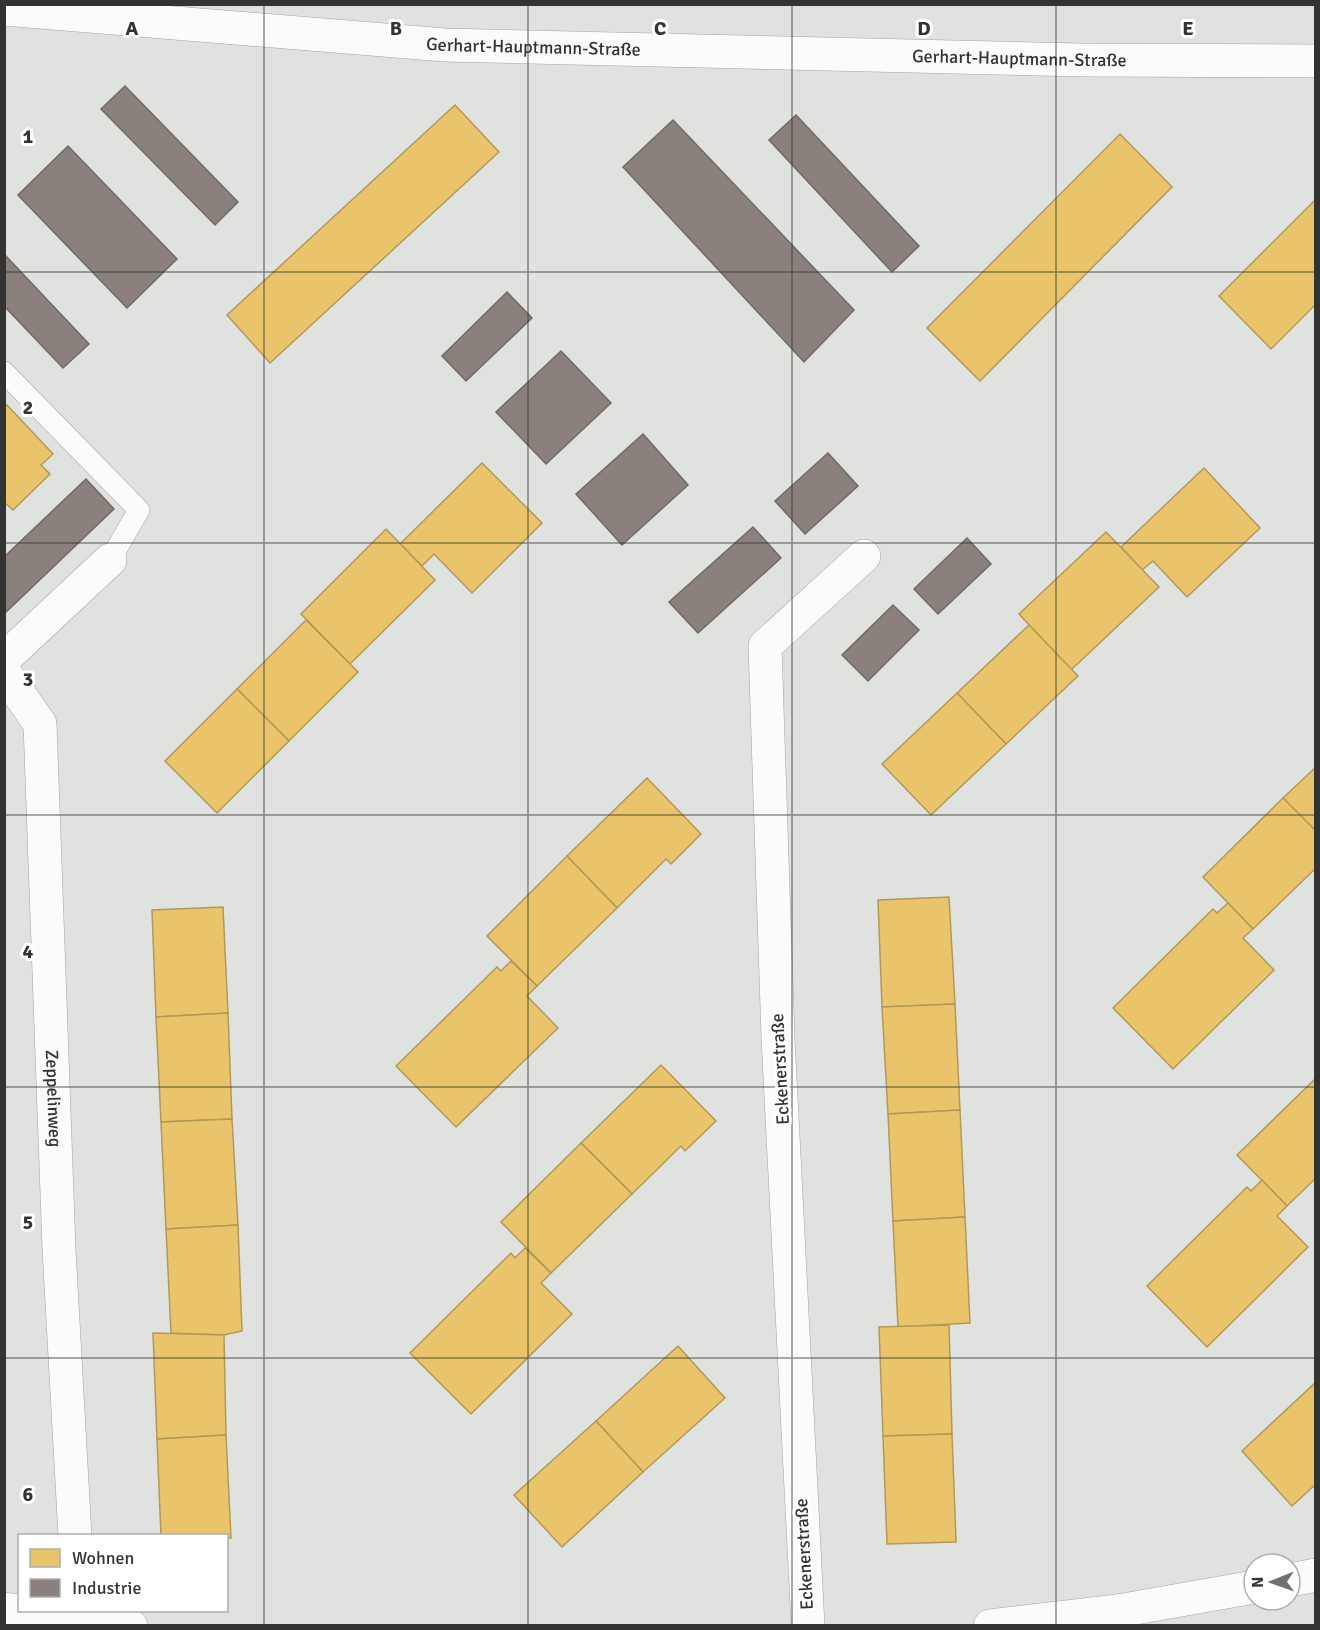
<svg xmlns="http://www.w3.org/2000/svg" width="1320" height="1630" viewBox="0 0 1320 1630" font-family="Signika,sans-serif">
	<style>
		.homes { fill: #e9c46a; stroke: #b29959; stroke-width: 1.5 }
		.industry { fill: #8a817c; stroke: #706a66; stroke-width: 1.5 }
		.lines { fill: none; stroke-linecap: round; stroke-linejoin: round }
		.lane-casing { stroke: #a3a4a2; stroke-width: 22 }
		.street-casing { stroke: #a3a4a2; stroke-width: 34 }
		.lane { stroke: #fafbfa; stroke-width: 21 }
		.street { stroke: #fafbfa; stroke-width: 33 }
		.grid { fill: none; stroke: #333432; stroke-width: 1.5; stroke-opacity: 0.55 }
		.labels { text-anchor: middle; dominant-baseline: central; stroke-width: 6; stroke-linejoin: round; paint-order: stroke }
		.street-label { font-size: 18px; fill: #333432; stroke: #fff }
		.grid-label { font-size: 20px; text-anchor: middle; font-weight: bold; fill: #333432; stroke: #fff; stroke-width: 6; stroke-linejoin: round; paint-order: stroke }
	</style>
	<rect width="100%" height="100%" fill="#e0e2df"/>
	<g class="homes">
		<path d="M455 105 499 152 270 363 227 315Z"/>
		<path d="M1120 134 1172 187 980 381 927 328Z"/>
		<path d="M1316 199V304L1271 349 1219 296Z"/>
		<path d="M7 405 53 454 41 465 50 474 13 510 4 502V407Z"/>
		<path d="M482 463 542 523 472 593 434 554 422 566 400 544Z"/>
		<path d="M1204 468 1260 528 1187 597 1153 561 1142 570 1121 547Z"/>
		<path d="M386 529 435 580 350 664 301 614Z"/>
		<path d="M1106 532 1159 587 1071 670 1019 614Z"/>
		<path d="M306 620 358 672 289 741 237 689Z"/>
		<path d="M1029 625 1078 676 1006 744 957 693Z"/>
		<path d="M237 689 289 741 217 813 165 761Z"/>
		<path d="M957 693 1006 744 931 815 882 764Z"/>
		<path d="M1316 767V831L1283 798Z"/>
		<path d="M647 778 701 834 671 864 666 859 617 908 567 856Z"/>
		<path d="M1283 798 1316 831V868L1253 929 1203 877Z"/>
		<path d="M567 856 617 908 537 986 487 936Z"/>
		<path d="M949 897 955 1004 882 1007 878 900Z"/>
		<path d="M1228 903 1253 929 1243 938 1274 970 1173 1069 1113 1008 1213 909 1217 913Z"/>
		<path d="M223 907 228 1013 156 1017 152 910Z"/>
		<path d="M511 961 537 986 527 996 558 1028 456 1127 396 1066 497 967 501 971Z"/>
		<path d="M955 1004 960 1110 888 1114 882 1007Z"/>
		<path d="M228 1013 232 1119 161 1122 156 1017Z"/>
		<path d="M661 1065 716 1121 685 1151 681 1146 632 1194 581 1143Z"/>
		<path d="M1316 1078V1178L1287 1206 1237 1155Z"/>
		<path d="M960 1110 965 1217 893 1221 888 1114Z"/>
		<path d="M232 1119 238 1225 166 1229 161 1122Z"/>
		<path d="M581 1143 632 1194 551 1273 501 1222Z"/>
		<path d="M1262 1180 1287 1206 1277 1216 1308 1247 1207 1347 1147 1286 1247 1187 1251 1191Z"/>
		<path d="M965 1217 970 1323 898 1327 893 1221Z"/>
		<path d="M238 1225 242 1331 224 1335 171 1333 166 1229Z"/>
		<path d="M525 1248 551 1273 541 1283 572 1314 471 1414 410 1353 511 1253 515 1258Z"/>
		<path d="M949 1325 952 1434 883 1436 879 1327Z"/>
		<path d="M153 1333 224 1335 226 1435 157 1439Z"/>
		<path d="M678 1346 725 1398 643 1472 596 1421Z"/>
		<path d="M1316 1382V1484L1292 1506 1242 1451Z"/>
		<path d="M596 1421 643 1472 562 1547 514 1495Z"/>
		<path d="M952 1434 956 1542 887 1544 883 1436Z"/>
		<path d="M226 1435 231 1538H226V1536H161L157 1439Z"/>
	</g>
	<g class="industry">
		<path d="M125 86 238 202 215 225 101 109Z"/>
		<path d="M796 115 919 246 892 272 769 140Z"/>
		<path d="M673 120 854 310 804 362 623 167Z"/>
		<path d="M68 146 177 259 127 308 18 195Z"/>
		<path d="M4 254 89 344 63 368 4 306Z"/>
		<path d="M507 292 532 318 466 381 442 356Z"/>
		<path d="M561 351 611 403 546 464 496 412Z"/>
		<path d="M643 434 688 485 622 545 576 494Z"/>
		<path d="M828 453 858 486 805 534 775 501Z"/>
		<path d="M86 479 114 509 4 614V557Z"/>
		<path d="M753 527 781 558 698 633 669 602Z"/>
		<path d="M967 538 991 564 938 614 914 589Z"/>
		<path d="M893 605 919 630 868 681 842 655Z"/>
	</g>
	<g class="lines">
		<defs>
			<path id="lane" d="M4 372 139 510 110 560"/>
			<g id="street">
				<path id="s1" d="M4 9 445 45 1083 60 1316 61"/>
				<path d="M4 659 110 560"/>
				<path id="s2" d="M4 672 40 724 59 1249 75 1536"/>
				<path d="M1290 1580 1316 1575"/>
				<path d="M4 1609 131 1626"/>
				<path d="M808 1626 778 1038 765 646 864 556"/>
				<path d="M990 1626 1118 1611 1254 1587"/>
			</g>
		</defs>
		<use href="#lane" class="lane-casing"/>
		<use href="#street" class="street-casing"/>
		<use href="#lane" class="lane"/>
		<use href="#street" class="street"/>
	</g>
	<path class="grid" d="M264 4V1626M528 4V1626M792 4V1626M1056 4V1626M4 272H1316M4 543H1316M4 815H1316M4 1087H1316M4 1358H1316"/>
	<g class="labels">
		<g class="street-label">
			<text stroke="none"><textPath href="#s1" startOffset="531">Gerhart-Hauptmann-Straße</textPath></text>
			<text stroke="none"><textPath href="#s1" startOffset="1017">Gerhart-Hauptmann-Straße</textPath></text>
			<text transform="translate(780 1069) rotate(-93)">Eckenerstraße</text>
			<text stroke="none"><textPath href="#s2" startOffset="438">Zeppelinweg</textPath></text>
			<text transform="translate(804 1554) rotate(-93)">Eckenerstraße</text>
		</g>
	</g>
	<g class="grid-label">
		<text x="132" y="35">A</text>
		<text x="396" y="35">B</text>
		<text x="660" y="35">C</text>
		<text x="924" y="35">D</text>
		<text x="1188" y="35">E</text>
		<text x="28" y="143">1</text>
		<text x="28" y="414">2</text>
		<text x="28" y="686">3</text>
		<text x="28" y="958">4</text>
		<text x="28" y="1229">5</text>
		<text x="28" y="1501">6</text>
	</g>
	<rect width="1320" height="1630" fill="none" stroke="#333432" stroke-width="12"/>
	<rect x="18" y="1534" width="210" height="78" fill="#ffffff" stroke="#adaead" stroke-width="1.5"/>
	<rect x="30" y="1549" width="30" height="18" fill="#e9c46a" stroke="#adaead" stroke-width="1.5"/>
	<text x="72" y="1564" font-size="18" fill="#333432">Wohnen</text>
	<rect x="30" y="1579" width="30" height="18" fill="#8a817c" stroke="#adaead" stroke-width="1.5"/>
	<text x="72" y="1594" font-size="18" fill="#333432">Industrie</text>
	<g transform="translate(1272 1582) rotate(269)"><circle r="28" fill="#ffffff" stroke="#adaead" stroke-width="1.5"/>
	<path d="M0-4.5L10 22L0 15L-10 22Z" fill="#70716f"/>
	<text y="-9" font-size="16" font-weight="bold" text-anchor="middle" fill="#333432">N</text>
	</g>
</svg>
